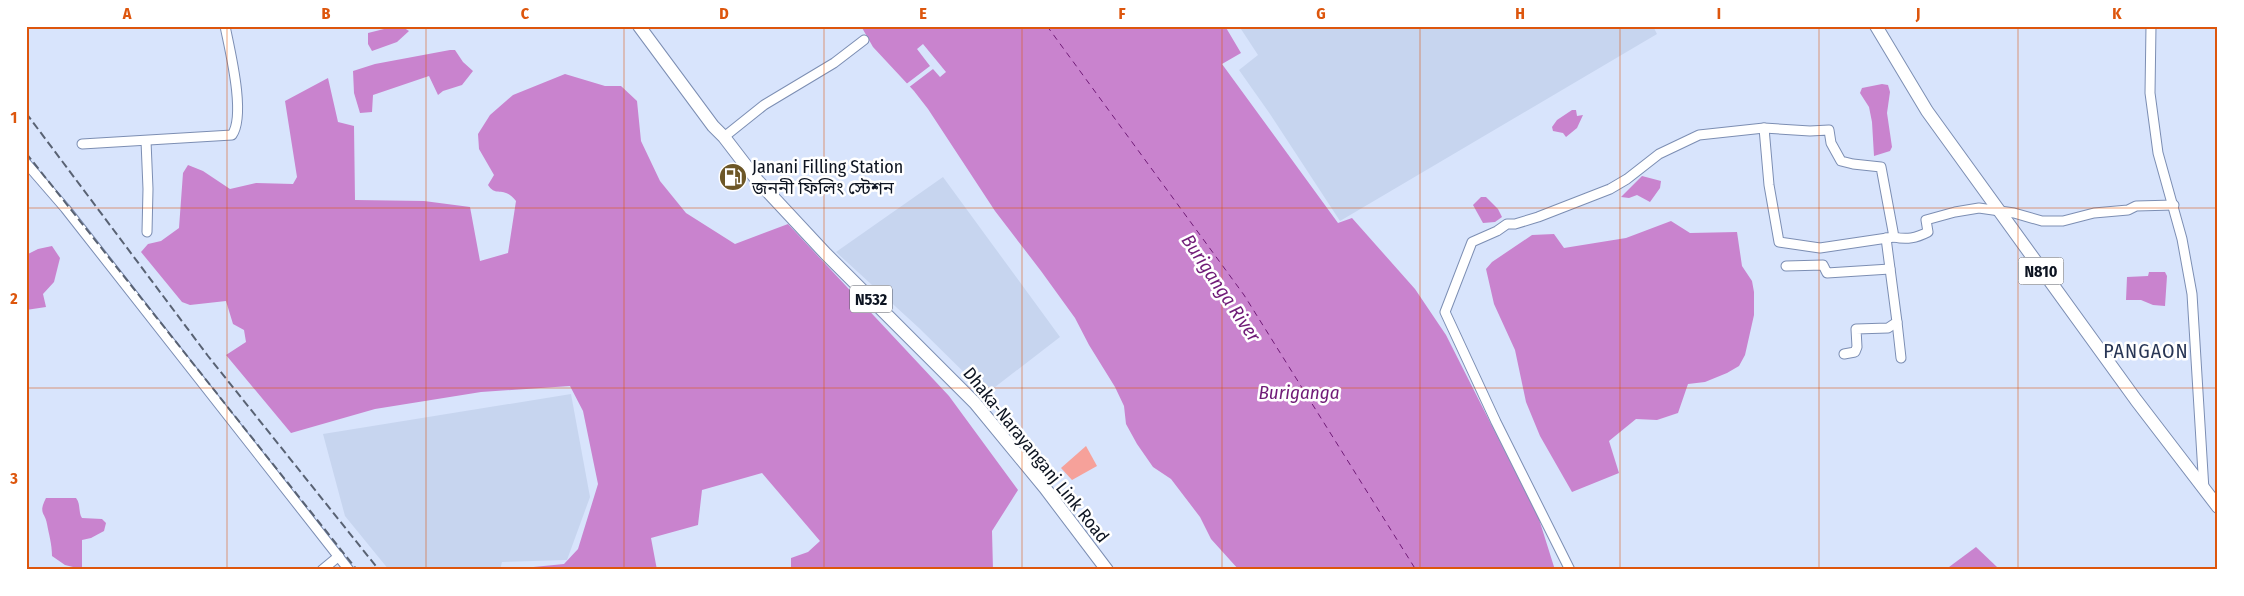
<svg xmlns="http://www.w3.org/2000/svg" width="2244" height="596" viewBox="0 0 2244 596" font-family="'Fira Sans Condensed','Noto Sans Bengali',sans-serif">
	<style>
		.built { fill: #c7d5ef }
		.green { fill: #f6a19a }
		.water { fill: #c983ce }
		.pier { fill: #d8e4fc }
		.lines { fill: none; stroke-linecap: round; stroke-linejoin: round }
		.ferry { stroke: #701b77; stroke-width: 1; stroke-dasharray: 6 5; stroke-linecap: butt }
		.minor-casing { stroke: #7c8eb3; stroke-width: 11 }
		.highway-casing { stroke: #7c8eb3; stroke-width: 14 }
		.minor { stroke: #fff; stroke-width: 9 }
		.highway { stroke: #fff; stroke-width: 12 }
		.rail { stroke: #596273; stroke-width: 2; stroke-dasharray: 8 4; stroke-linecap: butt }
		.grid { fill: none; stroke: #dd560d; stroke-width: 1; stroke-opacity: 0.55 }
		.labels { text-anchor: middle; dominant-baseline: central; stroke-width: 5; stroke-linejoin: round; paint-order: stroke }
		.shield { fill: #fff; stroke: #565a64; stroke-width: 1 }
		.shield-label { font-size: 16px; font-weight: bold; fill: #0d1421 }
		.poi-label { font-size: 18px; fill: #0d1421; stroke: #fff; text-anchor: start }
		.street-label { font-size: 18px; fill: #0d1421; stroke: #fff }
		.water-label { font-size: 19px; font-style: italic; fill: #701b77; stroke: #fff }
		.quarter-label { font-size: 20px; letter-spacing: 1px; fill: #283655; stroke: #fff }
		.neatline { fill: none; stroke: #dd560d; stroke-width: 2 }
		.grid-label { font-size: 16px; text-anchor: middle; font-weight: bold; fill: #dd560d }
	</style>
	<rect width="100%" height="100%" fill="#d8e4fc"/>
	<g class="built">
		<path d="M1239 26H1653L1657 34 1340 221 1270 114 1239 70 1258 55Z"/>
		<path d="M943 177 1060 337 986 394 919 328 836 252Z"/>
		<path d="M571 394 590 497 567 560 502 562 500 570H389L345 516 323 434Z"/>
	</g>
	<path class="green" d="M1086 446 1097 466 1072 480 1061 468Z"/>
	<g class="water">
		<path d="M396 26H401L409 31 397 42 372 51 368 44V33Z"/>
		<path d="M861 26H1225L1241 53 1222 64 1338 223 1352 218 1415 289 1446 335 1539 519 1555 570H1239L1211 539 1200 517 1171 479 1153 467 1137 444 1126 424 1124 406 1115 387 1089 345 1075 318 1041 271 995 211 928 109 914 91 873 47Z"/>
		<path d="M450 50H455L463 62 473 71 462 85 443 91 438 95 429 76 373 95 372 112 360 113 354 93 353 71 375 64Z"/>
		<path d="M565 74 605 86H621L637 101 641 141 660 181 686 213 735 244 788 224 949 396 1018 490 992 531 993 570H791V558L808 552 820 541 762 473 702 490 698 525 651 538 657 570H503L564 564 578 549 598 484 583 411 570 386 481 392 375 409 291 433 226 355 246 342 244 330 233 324 226 301 190 305 182 302 141 252 148 244 161 241 179 228 183 173 188 165 203 171 230 189 256 183 293 184 297 177 285 101 328 78 338 122 354 126 355 200 424 201 470 207 480 261 508 253 516 201C504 185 496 198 488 185L494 175 479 149 478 134 490 115 513 95Z"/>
		<path d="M1882 84 1888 85 1890 92 1887 113 1892 147 1890 151 1874 156 1872 122 1869 107 1860 93 1862 88Z"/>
		<path d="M1572 110H1576L1577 116 1583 115 1577 128 1566 137 1563 133 1553 131 1552 127 1557 120Z"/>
		<path d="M1642 176 1661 181 1660 188 1650 202 1637 195 1629 198 1621 197Z"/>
		<path d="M1481 197H1486L1498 209 1502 217 1495 222 1483 223 1473 205Z"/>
		<path d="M1671 221 1690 233 1737 232 1742 266 1752 281 1754 292V315L1745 355 1739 366 1727 373 1705 382 1688 384 1678 413 1657 420 1636 419 1609 441 1619 473 1572 492 1540 436 1526 402 1515 350 1494 304 1486 269 1492 262 1532 235 1554 234 1564 248 1626 238Z"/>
		<path d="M52 246 60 258 54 282 43 294 46 307 26 310V255L38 249Z"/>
		<path d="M2149 272H2165L2167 276 2165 306 2153 305 2141 300H2126L2127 277 2148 276Z"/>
		<path d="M46 498H76C81 504 78 512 82 518L102 519 106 523 104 531 91 538 82 540V567L85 570 65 565 52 556C52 544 49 535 47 524 45 512 38 514 46 498Z"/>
		<path d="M1976 547 1997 567 1992 570H1945Z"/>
	</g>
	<path class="pier" d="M923 44 946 72 940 77 933 69 908 88 905 85 930 66 917 49Z"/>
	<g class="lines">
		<path class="ferry" d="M1047 26 1244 295 1416 570"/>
		<defs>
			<g id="minor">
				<path d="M2151 26 2150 93 2158 153 2182 239 2192 294 2204 490"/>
				<path d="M1764 128 1769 185 1779 242 1820 248 1894 237"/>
				<path d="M724 137 764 105 834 63 864 40"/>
				<path d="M146 141 148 189 147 232"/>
				<path d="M82 144 232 135C246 115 230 51 225 26"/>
				<path d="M26 163 65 208 349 570"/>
				<path d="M1786 266 1823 265 1827 273 1890 269"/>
				<path d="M1897 322 1901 358"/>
				<path d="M1844 354 1855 352 1857 347 1856 329 1888 328 1897 322 1886 238"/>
				<path d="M322 570 339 556"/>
				<path d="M1570 570 1496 422 1445 312 1472 242 1497 231 1507 224H1515L1538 217 1610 189 1627 179 1659 154 1699 135 1764 128 1810 131 1829 130 1831 143 1841 161 1853 164 1881 167 1894 237C1907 240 1916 238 1928 232L1926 220 1955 212 1979 208 2014 213 2042 221H2063L2094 213 2128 210 2136 206 2174 205"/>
			</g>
			<g id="highway">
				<path d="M639 26 713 126 724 137 757 180 826 254 975 403 1045 488 1107 570"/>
				<path d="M1876 26 1927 111 2136 400 2218 507"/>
			</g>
		</defs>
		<use href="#minor" class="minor-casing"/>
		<use href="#highway" class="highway-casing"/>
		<use href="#minor" class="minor"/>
		<use href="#highway" class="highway"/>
		<g class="rail">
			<path d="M26 113 208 356 379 570"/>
			<path d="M26 153 357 570"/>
		</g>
	</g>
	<path class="grid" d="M227 26V570M426 26V570M624 26V570M824 26V570M1022 26V570M1222 26V570M1420 26V570M1620 26V570M1819 26V570M2018 26V570M26 208H2218M26 388H2218"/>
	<defs>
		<symbol id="fuel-disc" viewBox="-11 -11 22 22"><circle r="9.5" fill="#6d5727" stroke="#fff"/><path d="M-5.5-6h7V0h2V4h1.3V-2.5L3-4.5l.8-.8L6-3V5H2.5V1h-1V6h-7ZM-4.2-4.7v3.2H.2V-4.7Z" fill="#fff"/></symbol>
	</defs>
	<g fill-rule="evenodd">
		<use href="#fuel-disc" x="717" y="161" width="32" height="32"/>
	</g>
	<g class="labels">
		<g class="shield">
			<rect x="2018.5" y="257.5" width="45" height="27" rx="4"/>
			<rect x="850" y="285.5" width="42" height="27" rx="4"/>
		</g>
		<g class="shield-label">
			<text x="2041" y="271">N810</text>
			<text x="871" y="299">N532</text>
		</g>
		<g class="poi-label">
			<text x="752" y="167">Janani Filling Station<tspan x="752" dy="21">জননী ফিলিং স্টেশন</tspan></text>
		</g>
		<g class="street-label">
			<text transform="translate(1036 455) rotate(51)">Dhaka-Narayanganj Link Road</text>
		</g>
		<g class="water-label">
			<text transform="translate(1221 288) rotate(56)">Buriganga River</text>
			<text x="1299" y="392">Buriganga</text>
		</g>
		<g class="quarter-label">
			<text x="2146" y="351">PANGAON</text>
		</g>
	</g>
	<rect width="2244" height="596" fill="none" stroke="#ffffff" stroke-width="55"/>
	<rect x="28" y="28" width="2188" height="540" class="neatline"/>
	<g class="grid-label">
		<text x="127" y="19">A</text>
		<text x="326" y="19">B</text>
		<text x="525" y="19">C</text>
		<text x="724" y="19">D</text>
		<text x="923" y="19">E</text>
		<text x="1122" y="19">F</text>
		<text x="1321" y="19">G</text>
		<text x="1520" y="19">H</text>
		<text x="1719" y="19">I</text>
		<text x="1918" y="19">J</text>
		<text x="2117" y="19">K</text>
		<text x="14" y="123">1</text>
		<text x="14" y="304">2</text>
		<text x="14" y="484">3</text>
	</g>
</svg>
